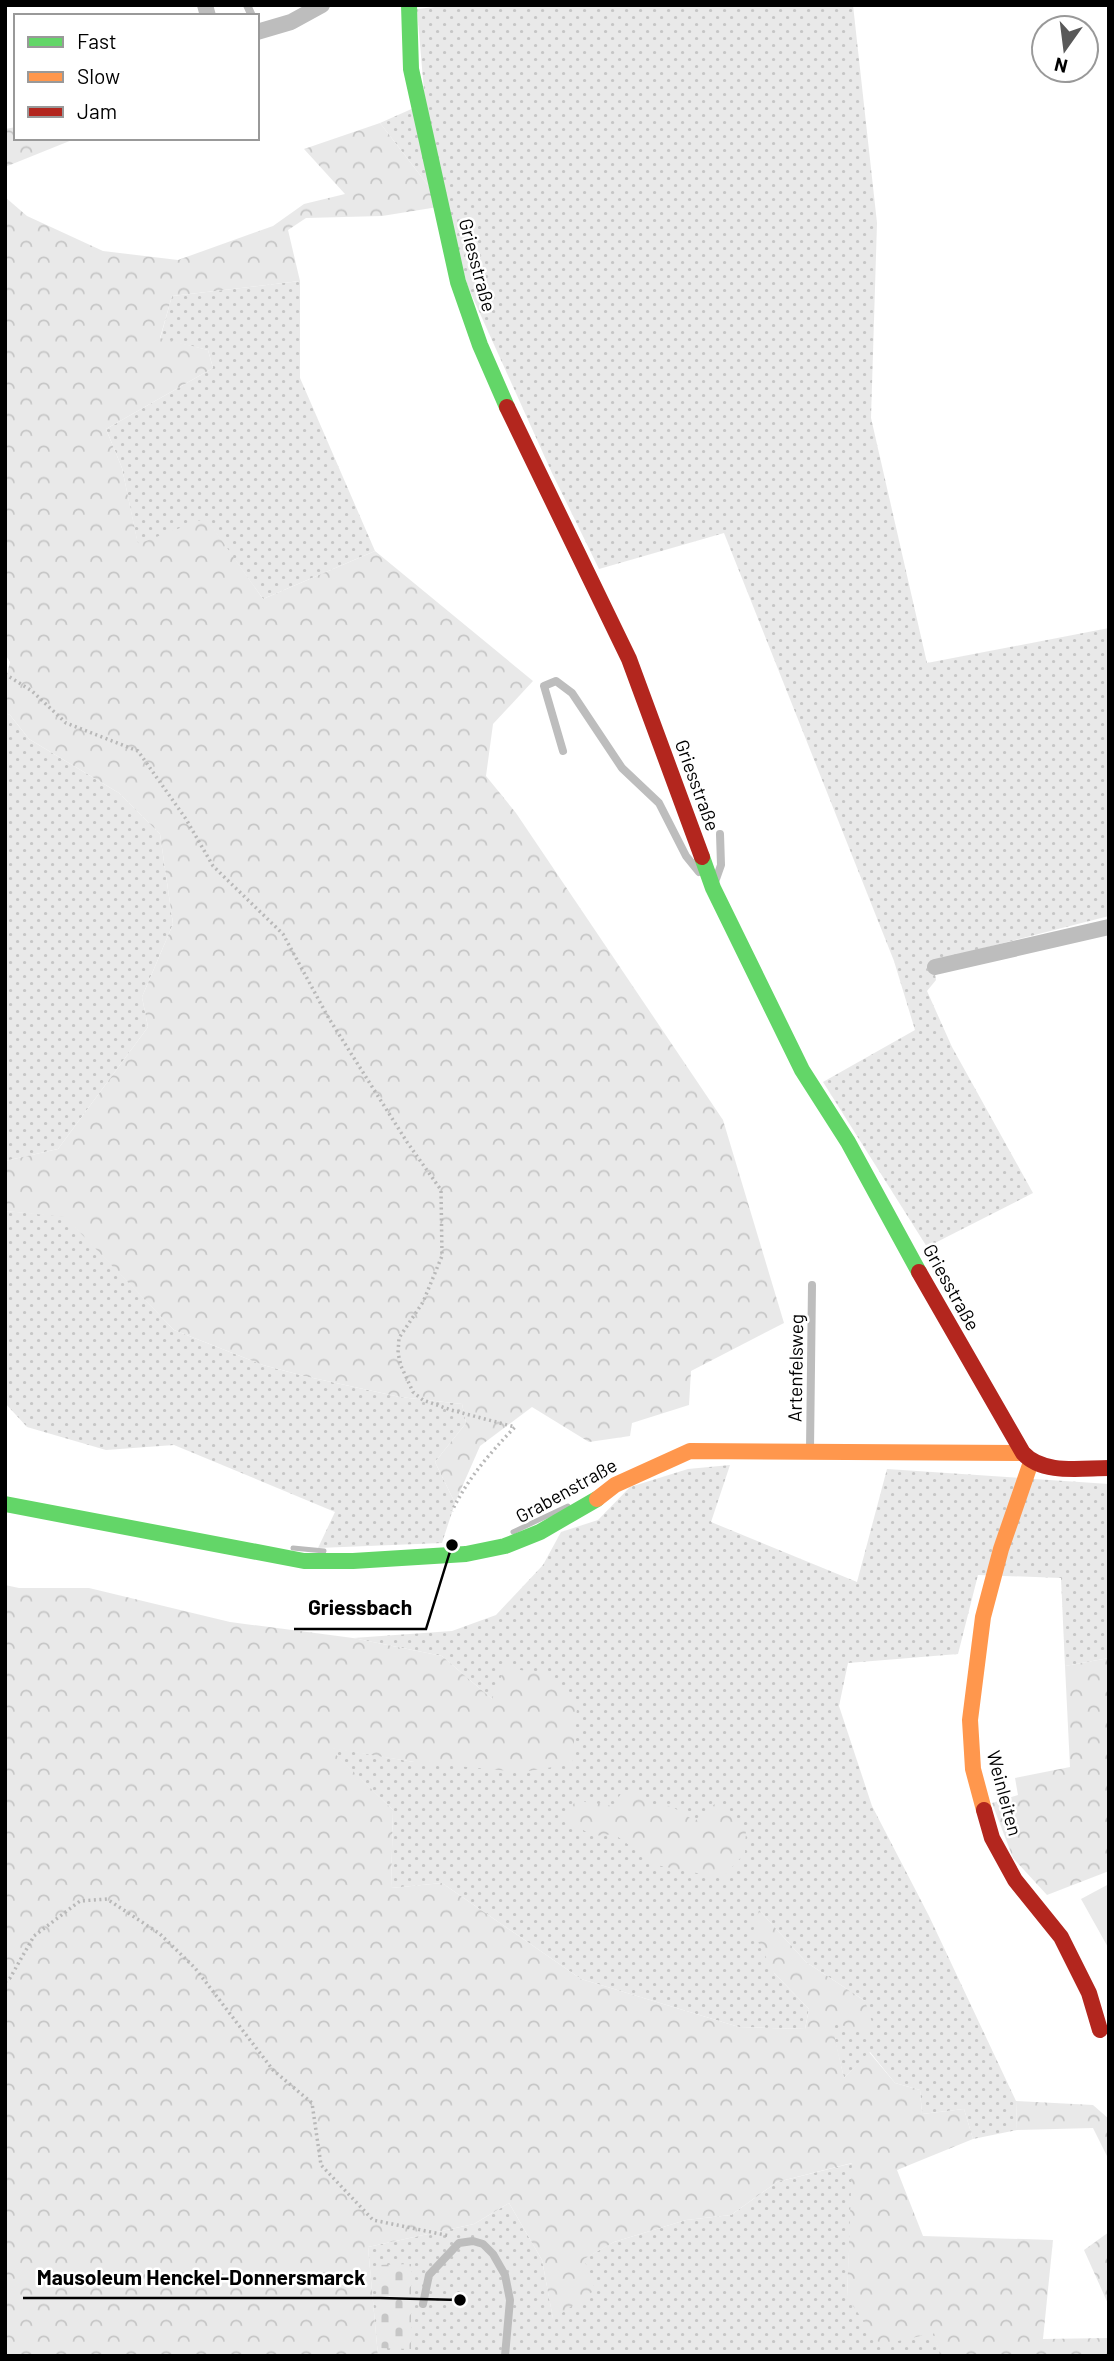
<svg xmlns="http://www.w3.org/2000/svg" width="1114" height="2361" viewBox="0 0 1114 2361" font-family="Barlow,sans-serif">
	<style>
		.grass { fill: url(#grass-dots) }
		.forest { fill: url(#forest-crowns) }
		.cemetery { fill: url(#cemetery-stones) }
		.pitch { fill: #e9e9e9 }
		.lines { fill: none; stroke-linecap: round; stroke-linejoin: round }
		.stream { stroke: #bbb; stroke-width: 5 }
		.path { stroke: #b8b8b8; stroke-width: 3.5; stroke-dasharray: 2 3.5; stroke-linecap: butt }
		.lane { stroke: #bdbdbd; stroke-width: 8 }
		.street { stroke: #bdbdbd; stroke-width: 16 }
		.fast { stroke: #63d668; stroke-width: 16 }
		.slow { stroke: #ff974d; stroke-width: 16 }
		.jam { stroke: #b3261e; stroke-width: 16 }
		.labels { text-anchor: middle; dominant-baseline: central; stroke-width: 5; stroke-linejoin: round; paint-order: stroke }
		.street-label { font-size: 19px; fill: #000; stroke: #fff }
		.leader { fill: none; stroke: #000; stroke-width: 2.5 }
		.callout-dot { fill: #000; stroke: #fff; stroke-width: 2.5 }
		.callout-label { font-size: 21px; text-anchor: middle; font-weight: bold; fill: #000; stroke: #fff; stroke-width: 5; stroke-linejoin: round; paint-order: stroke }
	</style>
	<defs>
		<pattern id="grass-dots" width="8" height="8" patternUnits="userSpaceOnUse" patternTransform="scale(1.75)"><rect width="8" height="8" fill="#e9e9e9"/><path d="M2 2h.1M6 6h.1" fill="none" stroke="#c6c6c6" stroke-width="1.8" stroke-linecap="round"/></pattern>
		<pattern id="forest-crowns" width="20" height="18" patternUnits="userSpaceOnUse" patternTransform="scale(1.75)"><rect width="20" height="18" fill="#e9e9e9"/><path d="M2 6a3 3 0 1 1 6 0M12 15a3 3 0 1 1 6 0" fill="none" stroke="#c6c6c6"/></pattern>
		<pattern id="cemetery-stones" width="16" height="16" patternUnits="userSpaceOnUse" patternTransform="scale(1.75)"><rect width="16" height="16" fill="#e9e9e9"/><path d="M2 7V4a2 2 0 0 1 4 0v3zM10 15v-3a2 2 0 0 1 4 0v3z" fill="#c6c6c6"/></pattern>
	</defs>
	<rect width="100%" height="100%" fill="#fff"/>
	<g class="grass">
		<path d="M453 5H853L877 223 871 418 927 663 1109 628V916L933 961 936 980 927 991 952 1047 1033 1193 927 1247 823 1082 915 1030 894 961 724 533 599 569 552 473 468 287 444 206 380 123 425 103 417 9Z"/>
		<path d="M300 281V378L375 551 263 599 206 519 138 545 122 468 106 429 213 368 208 350 160 339 172 296Z"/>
		<path d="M5 713 10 715 29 739 119 793 160 834 173 924 142 997 148 1027 58 1149 5 1161Z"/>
		<path d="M5 1211 65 1216 174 1330 263 1365 304 1376 400 1397 462 1404 466 1423 435 1462 455 1503 442 1543 318 1548 335 1512 174 1445 106 1450 27 1427 5 1403Z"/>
		<path d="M730 1465 711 1522 857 1582 887 1469 1109 1484V1658L1065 1666 1061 1578 978 1575 958 1654 848 1663 839 1706 872 1806 929 1916 1016 2101 1017 2130 973 2139 964 2109 922 2114 920 2090 895 2083 870 2052 844 2078 830 2020 865 2001 806 1962 760 1911 774 1973 809 2009 805 2029 739 2027 581 1979 442 1883 391 1888 393 1810 327 1747 414 1762 492 1699 442 1656 353 1638 452 1631 496 1615 543 1565 561 1532 598 1520 630 1487 688 1469Z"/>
		<path d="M853 2163 847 2297 935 2333 940 2356H378L368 2247 474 2224 509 2203 542 2260 553 2318 583 2259 614 2242 686 2220 731 2215 777 2182Z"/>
	</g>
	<g class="forest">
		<path d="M380 123 444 206 382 216 306 218 288 230 300 281 172 296 160 338 208 350 213 368 106 429 122 468 138 544 206 518 263 599 375 551 533 681 493 724 486 776 516 813 723 1120 784 1323 691 1371 689 1405 632 1423 630 1436 589 1442 532 1407 480 1446 455 1503 435 1462 466 1423 462 1404 400 1397 304 1376 263 1365 174 1330 65 1217 5 1211V1161L58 1149 148 1027 142 997 173 924 160 834 119 793 29 739 10 715 5 713V682L10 662 5 654V197L27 216 103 251 178 260 273 226 304 204 345 194 304 149Z"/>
		<path d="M16 127V138H77L5 167V129Z"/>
		<path d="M5 1585 19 1588H89L230 1622 353 1638 442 1656 492 1699 505 1667 551 1676 577 1708 572 1764 522 1772 414 1762 329 1748 393 1810 391 1888 442 1883 581 1979 739 2027 805 2029 809 2009 774 1973 753 1932 759 1910 806 1962 865 2001 873 2025 865 2034 831 2021 844 2078 869 2052 895 2083 920 2090 922 2114 964 2109 973 2139 897 2170 923 2236 1053 2240 1043 2339 1109 2338V2356H940L934 2333 880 2345 847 2297 852 2163 777 2182 731 2215 686 2220 614 2242 584 2259 595 2290 553 2319 542 2260 509 2203 474 2224 368 2247 378 2356H5Z"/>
		<path d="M1109 1658V1871L1047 1895 1013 1858 992 1803 1018 1795 1015 1778 1070 1767 1065 1666Z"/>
		<path d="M622 1792H637L647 1805 671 1806 695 1821 718 1801 746 1827 745 1853 722 1878 656 1865 614 1834 593 1836 565 1819 578 1796 585 1802 613 1806Z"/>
		<path d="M1016 2101 1093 2105 1109 2119V2160L1093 2128 1017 2130Z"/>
		<path d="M1109 2232V2306L1084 2250Z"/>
	</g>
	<path class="cemetery" d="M411 2264V2349L379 2348 378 2265Z"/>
	<path class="pitch" d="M1109 1884V1949L1081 1899Z"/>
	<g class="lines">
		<g class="stream">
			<path d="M513 1532 568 1506"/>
			<path d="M293 1548 324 1551"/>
		</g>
		<g class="path">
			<path d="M5 674 32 691 66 723 138 751 186 819 213 866 283 934 328 1017 407 1142 441 1190 442 1256 423 1302 399 1338 398 1353 401 1366 413 1392 423 1400 451 1410 515 1427C490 1453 468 1478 452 1511"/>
			<path d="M5 1982 10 1978 34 1936 80 1901 107 1899 160 1934 195 1968 273 2070 312 2103 321 2165 373 2220 450 2236"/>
		</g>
		<g class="lane">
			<path d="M247 5 252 16"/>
			<path d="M563 751 544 686 556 681 572 693 622 768 659 803 686 856 699 872"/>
			<path d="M715 882 721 865 720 834"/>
			<path d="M810 1449 812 1285"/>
			<path d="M423 2304 429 2275 459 2243 473 2241 483 2244 493 2254 505 2275 510 2300 505 2356"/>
		</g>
		<g class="street">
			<path d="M205 5 208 16"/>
			<path d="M257 32 291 22 322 5"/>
			<path d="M935 967 1109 927"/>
		</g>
		<g class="fast">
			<path d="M409 5 411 69 458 282 480 345 507 407"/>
			<path d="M702 857 713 888 802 1070 848 1142 919 1272"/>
			<path d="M5 1504 304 1561H353L466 1554 505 1546 540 1532 597 1499"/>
		</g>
		<g class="slow">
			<path d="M597 1499 615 1485 690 1451 1023 1453"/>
			<path d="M984 1810 973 1769 970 1720 983 1617 1001 1549 1031 1462"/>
		</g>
		<g class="jam">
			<path d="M507 407 629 659 702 857"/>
			<path d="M919 1272 1023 1453C1043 1475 1081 1468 1109 1468"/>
			<path d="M984 1810 992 1838 1015 1880 1061 1937 1089 1993 1100 2030"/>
		</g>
	</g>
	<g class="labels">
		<g class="street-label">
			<text transform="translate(478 265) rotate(75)">Griesstraße</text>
			<text transform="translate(698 785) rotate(70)">Griesstraße</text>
			<text transform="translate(952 1287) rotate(61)">Griesstraße</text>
			<text transform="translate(795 1368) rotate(-89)">Artenfelsweg</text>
			<text transform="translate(566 1490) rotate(-29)">Grabenstraße</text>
			<text transform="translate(1005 1793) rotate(75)">Weinleiten</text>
		</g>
	</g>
	<path class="leader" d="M452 1545L426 1629H294M460 2300L380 2298H23"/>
	<g class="callout-dot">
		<circle cx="452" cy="1545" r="7"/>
		<circle cx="460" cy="2300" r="7"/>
	</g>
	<g class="callout-label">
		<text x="360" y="1615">Griessbach</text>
		<text x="201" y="2285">Mausoleum Henckel-Donnersmarck</text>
	</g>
	<rect width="1114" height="2361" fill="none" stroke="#000000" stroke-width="14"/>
	<rect x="14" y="14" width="245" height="126" fill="#ffffff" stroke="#999999" stroke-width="2"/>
	<rect x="28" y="37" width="35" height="10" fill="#63d668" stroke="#999999" stroke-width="2"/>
	<text x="77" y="49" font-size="21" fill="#000000">Fast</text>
	<rect x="28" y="72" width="35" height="10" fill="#ff974d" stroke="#999999" stroke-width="2"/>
	<text x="77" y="84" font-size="21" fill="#000000">Slow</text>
	<rect x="28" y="107" width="35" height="10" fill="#b3261e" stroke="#999999" stroke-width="2"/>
	<text x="77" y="119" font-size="21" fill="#000000">Jam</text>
	<g transform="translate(1065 49) rotate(194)"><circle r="33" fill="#ffffff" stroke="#999999" stroke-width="2"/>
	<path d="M0-5L12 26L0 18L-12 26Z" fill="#595959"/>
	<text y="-10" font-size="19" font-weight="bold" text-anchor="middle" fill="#000000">N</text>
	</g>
</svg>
